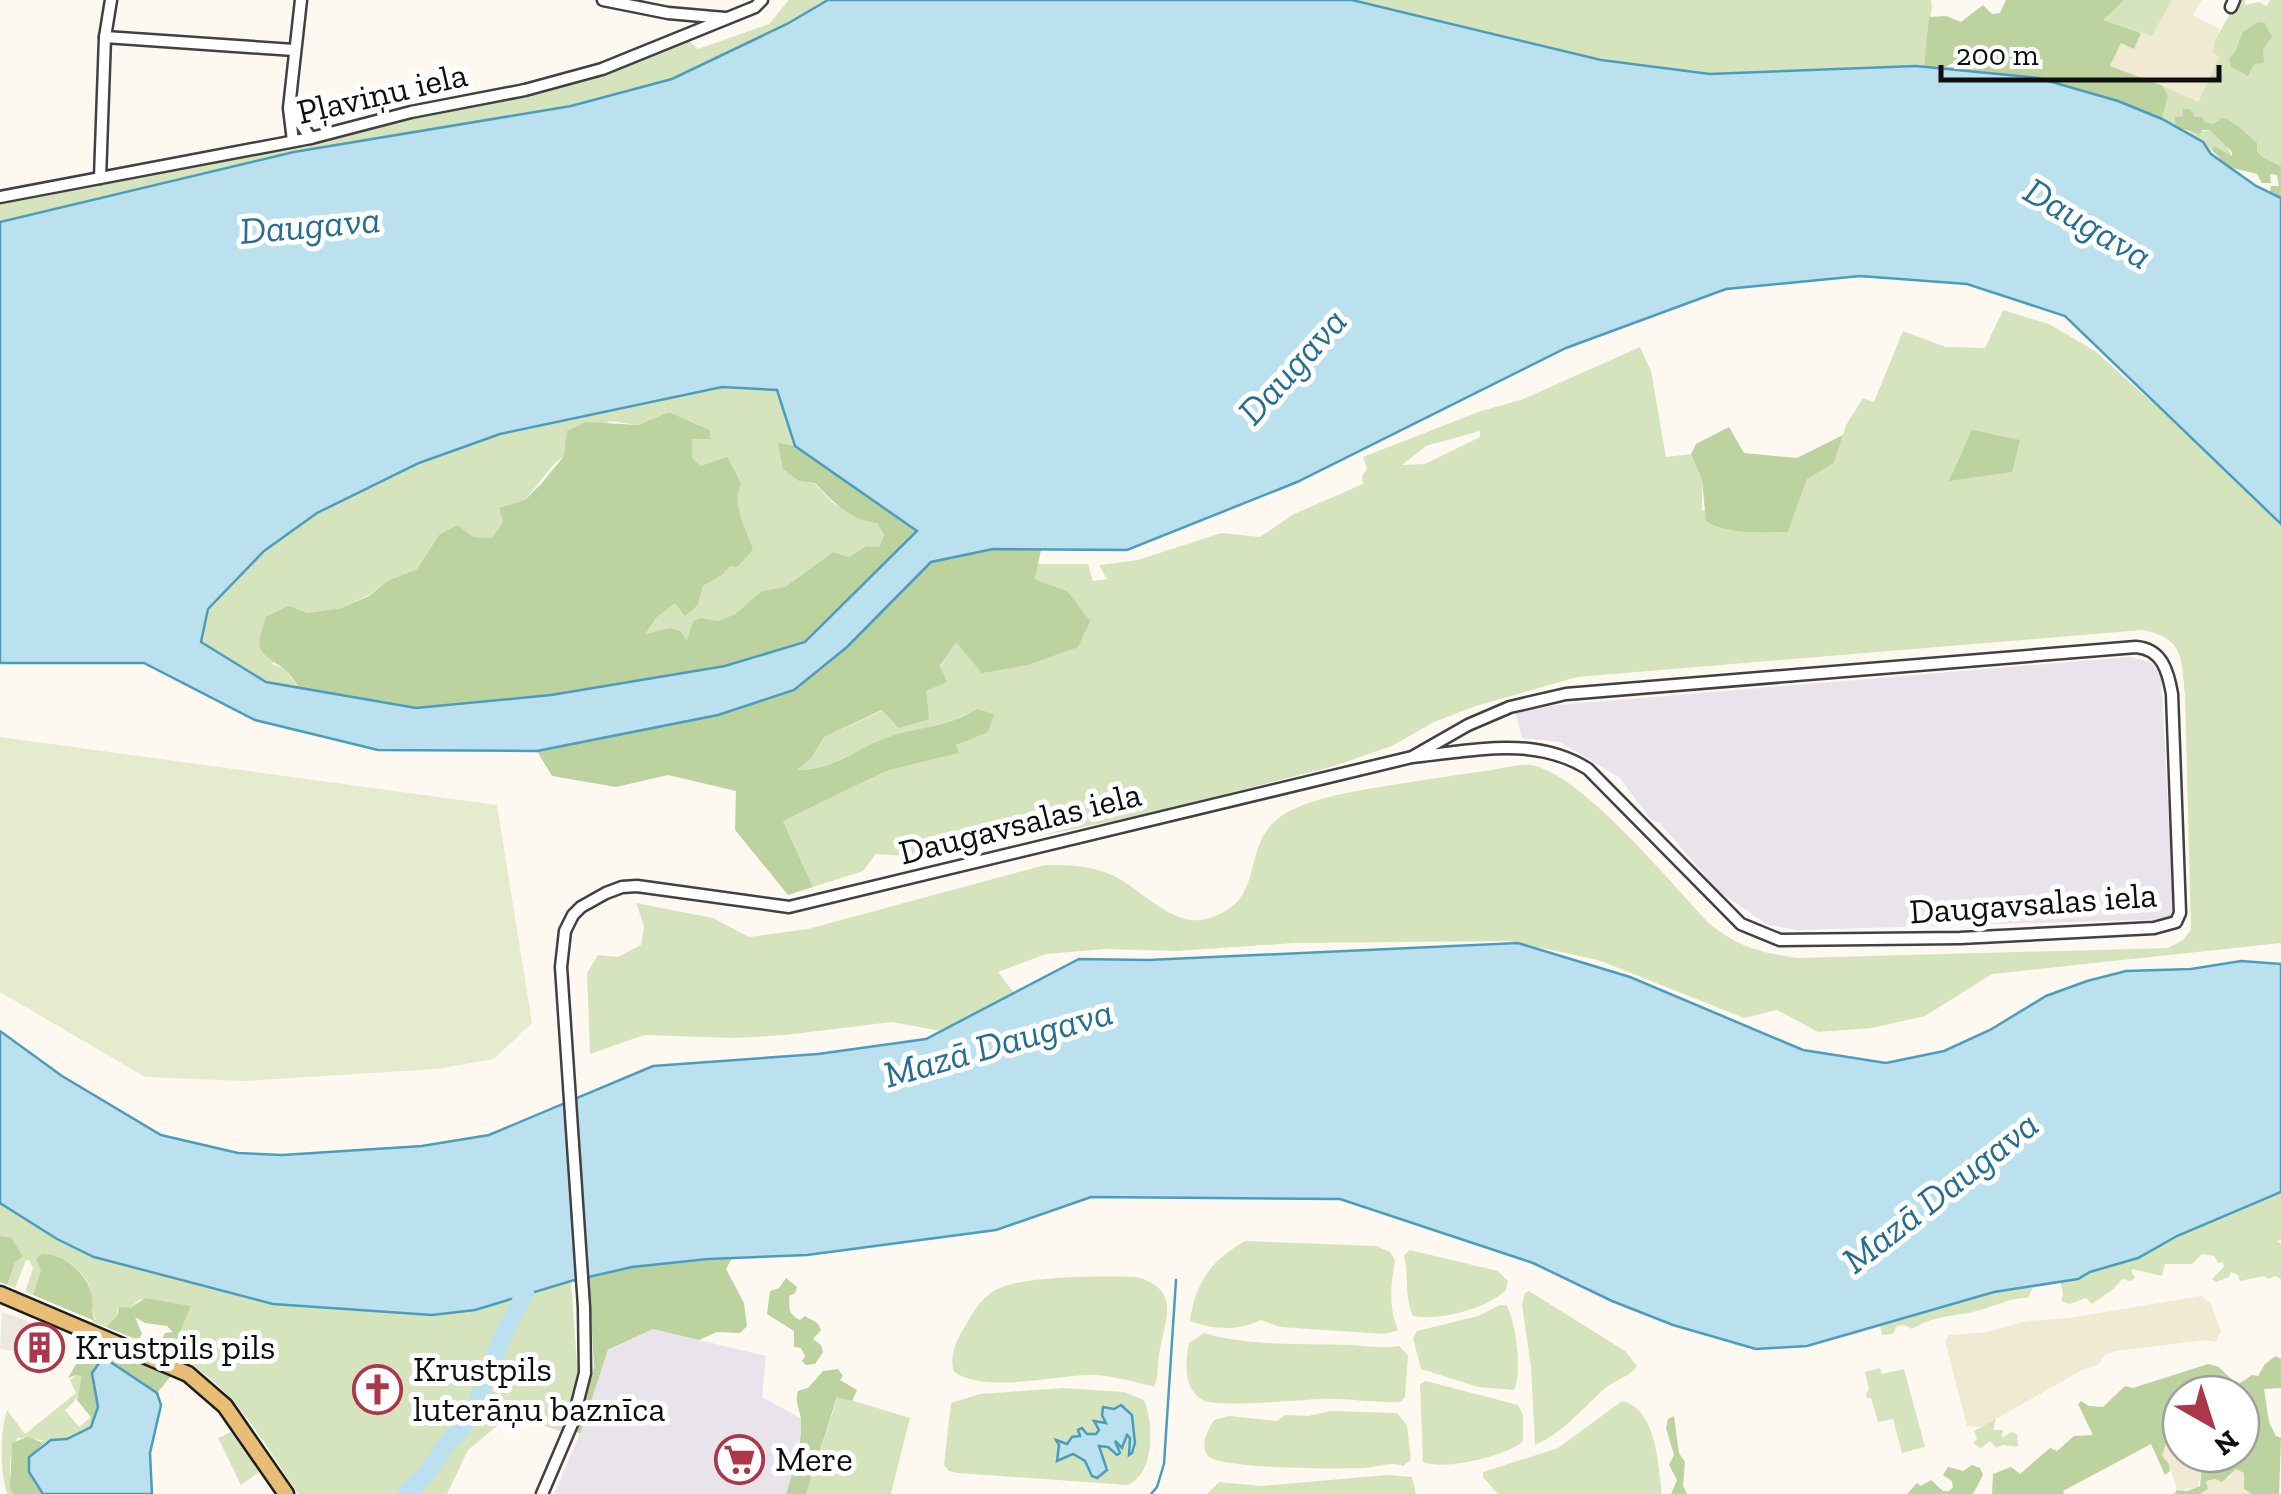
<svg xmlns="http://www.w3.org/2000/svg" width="2281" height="1494" viewBox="0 0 2281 1494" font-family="'Zilla Slab',serif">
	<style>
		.industrial { fill: #e9e3eb }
		.farmland { fill: #f0ead3 }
		.green { fill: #d6e4be; fill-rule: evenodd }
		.forest { fill: #bcd29f }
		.pitch { fill: #e5ecce }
		.plaza { fill: #ede8df }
		.water { fill: #bbe1ef; stroke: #4b9dbd; stroke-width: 2.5; fill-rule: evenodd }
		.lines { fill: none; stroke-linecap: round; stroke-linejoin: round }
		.stream { stroke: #4b9dbd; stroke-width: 2.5 }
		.river { stroke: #bbe1ef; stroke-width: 18 }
		.minor-casing { stroke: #414141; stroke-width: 15 }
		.major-casing { stroke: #1f1f1f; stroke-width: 19 }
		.minor { stroke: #fff; stroke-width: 10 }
		.major { stroke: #e8be76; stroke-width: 14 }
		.labels { text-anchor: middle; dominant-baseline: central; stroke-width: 10; stroke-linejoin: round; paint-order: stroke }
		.street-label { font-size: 35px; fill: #0e0e0e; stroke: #fff }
		.poi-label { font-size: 35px; fill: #0e0e0e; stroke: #fff; text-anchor: start }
		.water-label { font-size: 38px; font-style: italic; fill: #266e90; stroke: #fff }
	</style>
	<rect width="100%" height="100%" fill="#fdf9f0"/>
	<g class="industrial">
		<path d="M2130 657 2151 662 2161 675 2174 919 1797 930 1768 925 1718 891 1660 823 1650 819 1620 778 1560 742 1522 738 1515 712 1557 705Z"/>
		<path d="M653 1329 766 1356 762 1397 802 1419 797 1459 786 1494H554L582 1429 608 1351Z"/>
	</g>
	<g class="farmland">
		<path d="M2172 0H2202L2193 15 2220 29 2215 40 2219 57 2197 103 2110 66 2121 43 2134 48 2141 33 2152 36Z"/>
		<path d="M2202 1296 2211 1304 2221 1331 2216 1342 2205 1340 2116 1351 2105 1355 2098 1365 2082 1370 1982 1427 1967 1426 1945 1341 1949 1335 1987 1332 2027 1321 2069 1318Z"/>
		<path d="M2171 1425 2181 1431V1454H2209L2197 1488 2177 1490 2169 1464 2162 1456Z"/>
		<path d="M2235 1469 2244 1472V1489L2252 1494H2200L2208 1489 2205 1481 2229 1478Z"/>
	</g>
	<g class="green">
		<path d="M789 0H828L787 24 672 79 571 106 294 152 0 222V202L148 175 296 140 526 93 687 39 698 49 769 24Z"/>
		<path d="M1039 0H1931L1932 5 1924 67 1711 75Z"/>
		<path d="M2124 0H2172L2152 36 2102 20Z"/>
		<path d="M2238 0H2245V5L2259 2 2266 6 2270 0H2281V166L2262 158 2247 133 2205 122 2202 117H2195L2189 109 2184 110 2183 116 2174 117 2176 127 2189 132 2211 130 2226 145 2232 156 2212 150 2228 166 2203 142 2162 119 2168 96 2163 86 2198 102 2219 57 2213 52 2215 40Z"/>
		<path d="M2003 310 2049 324 2095 351 2193 439 2281 524V943L1992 974 1925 1016 1872 1028 1818 1032 1777 1010 1744 1018 1598 960 1509 941 1295 943 1176 951 1105 949 1046 954 998 972 1014 993 940 1031 892 1022 785 1035 735 1038 644 1035 590 1054 587 973 598 955 618 957 641 945 644 926 636 903 713 918 749 937 808 929 1045 865C1069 865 1090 865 1112 875 1141 888 1172 928 1206 919 1265 903 1242 856 1272 824 1294 800 1354 791 1386 786 1421 780 1456 775 1492 770 1504 768 1518 764 1530 765 1580 771 1672 885 1710 924 1738 947 1762 953 1797 958L2168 948 2183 940 2191 930 2185 694C2181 657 2184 638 2142 630L1577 677 1476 706 1434 722 1392 746 1334 766 1152 813 1030 838 1016 829 950 835 918 857 876 854 863 871 813 887 783 821 886 771 958 753 955 745 977 709C948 727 917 726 885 739 850 752 836 769 795 770L812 757 824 737 926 691 956 641 1067 591 1035 579 1038 564H1088L1093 581 1107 579 1099 565 1138 560 1221 533 1260 537 1294 514 1363 484 1362 476 1367 469 1363 457 1481 411 1521 400 1640 347 1651 371 1666 457 1691 454 1702 480V510L1788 532 1807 479 1834 463 1846 425 1863 398 1874 402 1903 331 1946 347 1985 348ZM1480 431V437L1425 464 1402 465 1426 446Z"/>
		<path d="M722 387 777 390 795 446 778 444 799 481 814 483 834 504 877 522 884 535 879 548 866 546 849 557 833 552 785 587 762 591 735 614 718 621 701 618 687 642 643 634 656 618 676 602 685 615 698 605 703 586 722 575 739 517 735 496 740 483 701 466 692 458V438L710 430 669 412 638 425 610 421 554 464 525 500 499 508 503 522 492 538 439 535 417 569 387 581 369 595 341 608 307 613 272 664 285 669 299 688 416 708 551 695 725 666 918 531 976 553 931 562 847 647 537 751 378 750 255 720 144 663H0V455L367 488 419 463 500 434Z"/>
		<path d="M2281 1112V1239L2277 1242 2281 1243V1279L2275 1276 2268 1279 2264 1276 2240 1281 2238 1275 2231 1272 2229 1277 2216 1282 2212 1279 2224 1267 2223 1262 2218 1263 2214 1256 2202 1254 2192 1264H2165L2162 1276 2133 1269 2131 1271 2135 1277 2131 1281 2122 1279C2113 1292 2105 1294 2092 1304L2086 1298 2070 1304 2061 1301 2063 1294 2060 1281 2034 1285 2028 1298C2008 1298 1996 1306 1977 1311 1955 1316 1932 1316 1912 1329L1904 1325 1897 1326 1893 1334 1882 1335 1880 1326C1832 1342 1784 1353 1733 1345Z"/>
		<path d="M0 1171 535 1266 571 1281 578 1378 563 1432 510 1415 468 1450 447 1494H298C262 1441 232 1381 171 1354L191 1306 140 1299 130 1308H117V1316L106 1327 91 1322 96 1319 90 1311C99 1291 81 1266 61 1260 55 1257 43 1259 36 1258L42 1271 33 1295 25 1292 33 1268 29 1260H26L15 1288 7 1285 15 1261 23 1256 11 1237 0 1236Z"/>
		<path d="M1245 1241 1376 1246 1390 1252 1395 1260C1391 1285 1388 1305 1398 1330L1384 1334 1280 1327 1261 1320C1239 1331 1213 1330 1190 1321 1195 1282 1212 1260 1245 1241Z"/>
		<path d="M1410 1250 1498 1271 1508 1281 1506 1290C1486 1309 1440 1321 1413 1316 1404 1297 1409 1276 1404 1255Z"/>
		<path d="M1136 1277C1183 1289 1164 1321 1159 1355 1157 1366 1159 1376 1154 1387 1135 1382 1115 1376 1093 1375 1054 1375 987 1394 954 1372 949 1356 956 1341 964 1328 972 1314 980 1299 994 1291 1020 1275 1104 1276 1136 1277Z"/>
		<path d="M1529 1291 1625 1351 1637 1366C1629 1378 1615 1379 1604 1389 1582 1409 1563 1433 1535 1445L1531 1367 1522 1305 1525 1293Z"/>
		<path d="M1500 1305H1506C1516 1320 1523 1375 1514 1390L1478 1387 1421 1369 1413 1338 1417 1331 1478 1316Z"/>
		<path d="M1204 1333C1251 1347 1304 1343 1352 1345 1369 1346 1382 1349 1399 1346L1408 1355 1405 1397 1400 1402C1373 1403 1347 1398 1321 1399 1298 1400 1219 1408 1203 1400 1183 1389 1185 1362 1189 1343Z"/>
		<path d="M1880 1368 1882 1374 1904 1369 1925 1447 1902 1453 1893 1419 1878 1422 1871 1398H1867L1866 1393 1869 1390 1865 1372Z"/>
		<path d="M76 1375 82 1377C84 1391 75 1402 65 1410L79 1427 91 1417V1428L67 1439H56L44 1443 41 1440 18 1438C7 1453 9 1476 14 1494H7C0 1471 0 1431 7 1410L25 1434 76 1393 70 1380Z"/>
		<path d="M1426 1381 1518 1405 1523 1415V1441C1508 1456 1443 1471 1423 1462L1420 1384Z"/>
		<path d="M1063 1388 1124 1392 1144 1400C1154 1423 1155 1475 1127 1485L958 1473 949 1471 944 1465 951 1403 980 1394Z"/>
		<path d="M838 1396 910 1418 891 1494H806Z"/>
		<path d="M1622 1401C1657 1409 1658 1465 1662 1494H1498L1483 1477V1472L1558 1448Z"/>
		<path d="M1331 1411 1397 1413 1407 1425 1411 1460 1403 1466C1391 1461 1377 1467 1364 1468 1342 1469 1219 1469 1208 1456 1199 1445 1208 1430 1214 1420L1229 1416 1277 1421 1285 1415 1308 1416Z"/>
		<path d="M1996 1419 1993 1430H2003L2002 1438 2011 1432 2017 1434 2018 1447 2003 1445 1996 1448 1990 1441 1981 1448 1973 1443 1977 1439 1974 1431Z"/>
		<path d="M231 1432 259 1472 241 1485 218 1438Z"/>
		<path d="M1387 1475 1412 1477 1416 1494H1207L1219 1482 1262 1486Z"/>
	</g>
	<g class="forest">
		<path d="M2006 0H2124L2103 20 2141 33 2134 49 2121 43 2110 66 2163 86 2168 96 2162 119 2118 101 2038 78 1924 67 1929 17 1946 16 1961 22 1983 5 1992 14 2000 13Z"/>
		<path d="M2258 22 2265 23 2272 37 2263 49 2264 63 2254 64 2248 76 2231 67 2229 58 2235 52 2243 32Z"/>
		<path d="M2183 109H2190L2195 117H2202L2205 122 2213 124 2222 118C2235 121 2247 134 2257 143V151L2262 157 2281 166V197L2270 191 2271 186H2279L2277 175 2270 174 2271 183H2262L2257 174 2228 167 2212 150 2214 146 2232 156V152L2210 130H2202L2200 134 2176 127 2174 117 2183 116Z"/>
		<path d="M669 412 710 430V439H692V458L701 466 727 457 741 483C731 507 746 527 753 550L737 567 730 566 722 575 703 586 698 605 685 616 675 603 656 618 645 634 670 628 680 631 687 641 693 621 701 618 718 621 735 614 762 591 785 587 833 552 849 557 866 546 879 547 884 535 877 523C850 520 833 502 815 483L799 481 783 469 778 443 795 446 918 531 805 642 725 666 551 695 416 708 299 688C295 682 290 673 284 669 258 650 254 652 266 617L289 606 307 613 341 608 369 596 387 581 417 569 439 535 458 525 473 537 492 538 503 522 499 508 525 500 541 484 564 456 567 431 586 422 638 425Z"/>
		<path d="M1729 427 1744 453 1797 458 1843 435 1834 463 1807 479 1788 532C1761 532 1729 535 1706 521L1702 480 1691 454 1696 444Z"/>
		<path d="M1972 430 2020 440 2012 472 1949 481Z"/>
		<path d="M993 549 1041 550 1035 579 1067 591 1090 621 1078 647 1028 665 982 673 956 642 940 666 947 682 926 691 929 719 899 728 882 710 824 737 812 757 797 770C837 769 851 751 886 738 918 726 947 728 977 709L994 714 988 732 956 745 959 753 886 771 783 821 813 887 788 895 735 830 736 791 668 775 616 787 552 776 537 751 718 715 794 690 847 647 931 562Z"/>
		<path d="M0 1236 11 1237 23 1256 15 1262 7 1285 0 1282Z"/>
		<path d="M42 1254C68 1253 100 1285 91 1311L95 1321 33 1295 41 1271 36 1258Z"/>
		<path d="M732 1258 726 1269 744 1303 747 1326 740 1333 717 1332 699 1340 653 1329 608 1350 582 1429 580 1434 577 1432 594 1367 589 1277 632 1267Z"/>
		<path d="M786 1278 797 1287 795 1293 789 1296C790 1308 787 1313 800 1320L805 1316C812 1321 818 1320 821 1330L813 1339 821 1345 823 1352 815 1364 806 1365 802 1361 805 1356 801 1348 794 1347V1331L767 1314 770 1291 779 1288Z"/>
		<path d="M145 1298 191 1306 171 1354 158 1348 165 1333 173 1332 167 1326 145 1323 135 1317 142 1334 138 1340 106 1327 117 1316 119 1307 130 1308Z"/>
		<path d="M89 1342 171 1376 157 1393 137 1382 93 1383 98 1407 91 1428V1417L77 1400 82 1377 76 1375 68 1378Z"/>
		<path d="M2276 1356 2281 1359V1388L2264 1389 2269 1422 2276 1436 2281 1438 2279 1494H2252L2244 1489V1473L2236 1469 2222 1482 2215 1479 2206 1481 2208 1489 2200 1494H2174L2177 1490 2187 1491 2200 1486 2202 1468 2199 1464 2209 1458V1454H2241V1394H2181V1431L2171 1426 2162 1456 2169 1464 2170 1471 2165 1475 2151 1444 2063 1491 2064 1494H1992L1993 1474 2011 1467 2020 1474 2050 1448 2057 1451 2074 1436 2093 1435 2078 1404 2081 1401 2089 1406 2103 1407 2125 1386 2133 1388 2208 1364 2219 1367 2237 1385 2252 1375 2258 1376 2265 1364Z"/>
		<path d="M838 1369 843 1376 840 1380 857 1390 852 1401 837 1397 806 1494H786C793 1471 802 1447 801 1422 801 1410 794 1403 798 1391L808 1388 823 1371Z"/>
		<path d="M1674 1416 1679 1453 1685 1462 1683 1486 1687 1494H1671L1677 1480 1669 1465 1674 1455 1666 1428 1668 1419Z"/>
		<path d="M27 1437 44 1443C23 1460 27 1475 43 1494H14L10 1489 12 1443Z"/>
		<path d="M1972 1465 1980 1468 1983 1475 1973 1494H1907L1917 1483 1921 1486 1931 1480 1943 1491H1949L1953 1487 1952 1481 1943 1475 1948 1467 1963 1471Z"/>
	</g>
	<path class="pitch" d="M0 737 497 805 532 1023 494 1059 437 1069 243 1081 145 1077 0 992Z"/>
	<path class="plaza" d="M2 1312 36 1324 31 1354 0 1349Z"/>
	<g class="water">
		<path d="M828 0H1352L1601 60 1710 74 1916 66 2038 78 2118 101 2162 119 2203 142 2211 154 2256 186 2281 198V524L2065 316 1967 284 1860 276 1726 289 1566 348 1297 482 1127 550 993 549 931 562 847 647 794 690 718 715 537 751 378 750 255 720 144 663H0V222L294 152 571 106 672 79 787 24ZM722 387 777 390 795 446 917 531 805 642 725 666 551 695 416 708 266 682 201 642 208 609 264 551 317 513 419 463 500 434Z"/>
		<path d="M1518 943 1630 977 1803 1050 1886 1063 1944 1051 1990 1030 2046 996 2087 981 2126 971 2191 969 2241 961 2281 964V1192L2177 1236 2138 1258 2090 1272 2078 1279 1994 1292 1807 1346 1756 1349 1673 1325 1612 1301 1533 1263 1340 1199 1091 1197 996 1230 807 1255 708 1259 632 1267 571 1281 475 1310 432 1315 273 1304 94 1257 57 1239 0 1203V1031L62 1076 161 1135 238 1153 282 1155 422 1146 489 1135 653 1066 818 1054 926 1039 1079 959 1148 960Z"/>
		<path d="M109 1361 157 1393 161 1405 150 1453 152 1494H43L29 1472V1457L51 1440 67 1439 91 1427 98 1407 92 1373 100 1362Z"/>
		<path d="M1121 1405 1132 1415 1135 1443 1132 1453 1129 1455 1130 1438 1127 1435 1122 1448 1115 1441 1120 1453 1117 1455 1108 1447 1099 1446 1107 1470 1097 1478 1092 1476 1085 1461 1073 1454 1057 1461 1059 1445 1056 1440 1067 1444 1072 1437 1080 1436 1078 1430 1082 1428 1087 1434H1096L1099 1430 1094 1421 1106 1423 1102 1415 1103 1407 1114 1409Z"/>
	</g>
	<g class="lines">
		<path class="stream" d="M1151 1494 1157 1487 1164 1464 1176 1280"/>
		<path class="river" d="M406 1494 427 1473 446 1445 471 1417 501 1340 525 1293 526 1270"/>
		<defs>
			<g id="minor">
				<path d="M603 0 668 13 725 18"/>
				<path d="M2231 7 2234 0"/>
				<path d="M105 37 294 50"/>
				<path d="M290 109 311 138"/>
				<path d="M293 141 289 108 301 0"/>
				<path d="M100 178 105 37 111 0"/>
				<path d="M0 197 311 138 411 112 525 90 602 69 755 7 762 0"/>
				<path d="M542 1494 572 1424 585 1373 584 1307 561 967 565 931 573 915 581 907 606 893 622 887 637 886 789 907 1412 757 1468 725 1510 707 1566 694 2136 647C2162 649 2168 671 2172 694L2180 913 2176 922 2154 928 1960 938 1780 940 1741 924 1588 769C1534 735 1473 751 1412 757"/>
			</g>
			<path id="major" d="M0 1294 188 1374 225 1406 286 1494"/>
		</defs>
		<use href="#minor" class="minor-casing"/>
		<use href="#major" class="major-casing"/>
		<use href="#minor" class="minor"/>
		<use href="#major" class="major"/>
	</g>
	<defs>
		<symbol id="building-ring" viewBox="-11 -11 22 22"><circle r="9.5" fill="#fff" stroke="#ad374a" stroke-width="1.5"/><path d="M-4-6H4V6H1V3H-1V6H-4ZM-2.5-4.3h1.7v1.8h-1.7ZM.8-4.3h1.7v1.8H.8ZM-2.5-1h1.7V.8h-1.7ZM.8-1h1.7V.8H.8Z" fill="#ad374a"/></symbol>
		<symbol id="church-ring" viewBox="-11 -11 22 22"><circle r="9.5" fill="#fff" stroke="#ad374a" stroke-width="1.5"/><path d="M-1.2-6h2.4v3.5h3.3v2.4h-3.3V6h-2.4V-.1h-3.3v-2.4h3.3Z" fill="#ad374a"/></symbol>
		<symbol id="supermarket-ring" viewBox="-11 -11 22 22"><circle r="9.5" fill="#fff" stroke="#ad374a" stroke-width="1.5"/><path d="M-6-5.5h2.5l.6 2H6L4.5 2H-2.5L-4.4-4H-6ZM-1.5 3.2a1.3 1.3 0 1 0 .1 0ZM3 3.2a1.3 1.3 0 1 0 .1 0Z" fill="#ad374a"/></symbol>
	</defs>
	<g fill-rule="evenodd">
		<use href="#building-ring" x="12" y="1320" width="55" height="55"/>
		<use href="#church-ring" x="350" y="1362" width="55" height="55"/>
		<use href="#supermarket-ring" x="712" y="1432" width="55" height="55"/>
	</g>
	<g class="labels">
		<g class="street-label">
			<text transform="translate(382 93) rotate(-13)">Pļaviņu iela</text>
			<text transform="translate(1020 823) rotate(-14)">Daugavsalas iela</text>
			<text transform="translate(2033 903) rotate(-4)">Daugavsalas iela</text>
		</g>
		<g class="poi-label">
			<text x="75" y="1347">Krustpils pils</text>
			<text x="413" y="1369">Krustpils<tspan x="413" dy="40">luterāņu baznīca</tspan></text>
			<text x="775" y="1459">Mere</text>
		</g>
		<g class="water-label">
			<text transform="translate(2088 223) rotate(31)">Daugava</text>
			<text transform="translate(310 225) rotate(-5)">Daugava</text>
			<text transform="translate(1292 366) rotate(-48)">Daugava</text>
			<text transform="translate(998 1043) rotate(-16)">Mazā Daugava</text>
			<text transform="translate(1940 1192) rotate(-38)">Mazā Daugava</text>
		</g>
	</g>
	<g transform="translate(2211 1424) rotate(141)"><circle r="48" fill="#ffffff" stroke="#9f9f9f" stroke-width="2.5"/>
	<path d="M0-8L18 38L0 25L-18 38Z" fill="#ad374a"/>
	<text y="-15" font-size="28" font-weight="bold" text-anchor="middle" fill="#0e0e0e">N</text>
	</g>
	<path d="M1941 65v15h278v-15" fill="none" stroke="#0e0e0e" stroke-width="5"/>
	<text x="1956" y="65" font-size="30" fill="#0e0e0e" stroke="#ffffff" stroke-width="8" paint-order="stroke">200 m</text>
</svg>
